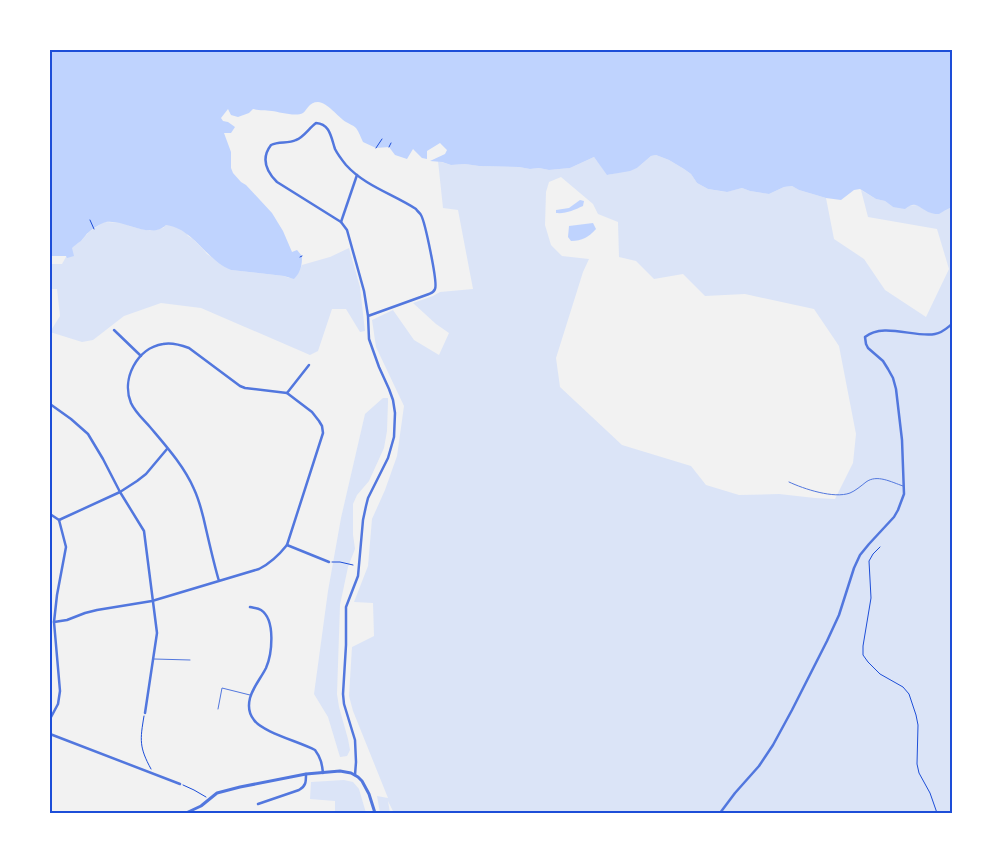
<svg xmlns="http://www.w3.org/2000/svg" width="1002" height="863" viewBox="0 0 1002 863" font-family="Manrope,sans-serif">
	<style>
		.green { fill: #dbe4f7; fill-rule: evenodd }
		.water { fill: #bfd3fe }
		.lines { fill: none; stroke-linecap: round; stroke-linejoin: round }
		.path { stroke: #1d4ed8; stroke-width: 1 }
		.service { stroke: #5277de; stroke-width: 1 }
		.minor { stroke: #5277de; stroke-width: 2.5 }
		.tertiary { stroke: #5277de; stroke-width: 3 }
		.neatline { fill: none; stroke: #1d4ed8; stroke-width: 2 }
	</style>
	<rect width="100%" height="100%" fill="#f2f2f2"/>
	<g class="green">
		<path d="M656 155 669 160 684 169 691 174 697 183 708 189 726 192 742 188 750 191 769 194 784 187 792 186 799 190 826 198 834 239 864 259 885 290 926 317 949 269 937 229 868 217 861 190 876 199 885 201 893 207 917 205 931 213 944 211 952 207V813H394L388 801 390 813H380L377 796 388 798 353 711 349 696 352 647 374 636 373 603 354 602 368 566 372 519 385 490 397 456 404 406 376 347 372 320 393 310 414 340 439 355 449 333 436 324 413 303 433 296 440 292 473 289 458 210 443 208 438 161 451 165 465 164 479 166 519 167 530 169 539 168 549 170 570 168 594 157 608 175 637 168 651 156ZM561 177 593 204 598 214 618 222 619 257 636 261 654 279 683 274 705 296 745 294 814 309 839 346 856 434 853 463 835 499 815 498 779 494 739 495 706 485 691 466 622 445 560 387 556 358 583 272 589 259 562 256 551 245 545 225 546 192 549 182Z"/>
		<path d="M104 222 125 223 129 226 150 231 163 228 166 225 174 226 186 233 188 236 193 239 202 248 207 254 231 270 284 276 289 278 299 272 302 265 330 257 349 248 360 287 365 331 360 332 346 309H332L318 351 310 355 201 308 161 303 124 316 93 340 82 342 50 332 60 316 57 289H50V264H62L71 248 82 240 89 232Z"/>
		<path d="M383 398H388V402L387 431 384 448 369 481 357 495 353 504V535L355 549 348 567 340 605 337 694 339 707 348 739 350 750 347 756 340 757 328 717 314 694 328 591 341 518 365 414Z"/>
		<path d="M344 780 353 782 359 789 366 813H335V801L310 799 311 782Z"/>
	</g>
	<g class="water">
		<path d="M50 50H952V207L944 211 939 214C937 214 934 214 931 213 919 209 917 199 905 209L893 207 885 201 876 199 860 189 854 190 841 200 826 198 799 190 792 186 784 187 769 194 750 191 742 188 727 192 708 189 697 183 691 174 684 169 669 160 656 155 651 156 637 168 630 171 607 175 594 157 570 168 549 170 539 168 530 169 519 167 479 166 465 164 451 165 442 162 430 161 445 154 447 150 440 143 427 151V159L422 158 413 149 407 159 395 155 389 147 376 148 363 142C361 138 359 132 356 128 353 125 349 124 346 122 338 117 327 102 318 102 309 102 308 109 303 113 296 117 279 112 272 111 264 110 261 111 253 109L249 113 238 117 231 115 228 109 221 118 223 121 228 122 235 127 231 133H224L231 152V168L233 173 241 182 246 185 272 213 283 231 292 252 297 250 302 256C302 265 301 272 294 279L284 276 231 270C206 260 194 229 166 225 151 240 124 219 106 222 102 223 92 229 89 232 86 234 84 238 81 241 78 243 75 245 72 248L74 256 67 258 66 256H50Z"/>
		<path d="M580 200 584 201 583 206C574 210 566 214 556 213V210L569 208Z"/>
		<path d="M593 223 596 229C589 237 582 241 571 241L568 237 569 226Z"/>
	</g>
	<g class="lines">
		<g class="path">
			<path d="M389 147 391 143"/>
			<path d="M376 148 382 139"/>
			<path d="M90 220 94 229"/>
			<path d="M300 257 302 256"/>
			<path d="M880 547 873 554 869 561 871 598 863 646V655L868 662 880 674 903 687 909 694 916 715 918 725 917 764 919 773 930 793 937 813"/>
			<path d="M332 562H340L353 565"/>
			<path d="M144 716C140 740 139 747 151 769"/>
			<path d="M183 785 194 790 206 797"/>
		</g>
		<g class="service">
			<path d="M789 482C804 489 834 499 850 493 855 491 861 486 866 482 877 474 891 482 903 486"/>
			<path d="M154 659 190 660"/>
			<path d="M218 709 222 688 250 695"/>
		</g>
		<g class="minor">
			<path d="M341 222 357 175"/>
			<path d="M952 277V293"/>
			<path d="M114 330 141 356"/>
			<path d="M287 393 309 365"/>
			<path d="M50 404 71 419 88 434 103 459 120 492 144 531 157 633 145 713"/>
			<path d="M50 514 59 520 66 547 57 595 54 622 60 691 58 704 50 719"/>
			<path d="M59 520 120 492 137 481 146 474 167 449"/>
			<path d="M287 545 329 562"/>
			<path d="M250 607C254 608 258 608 261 610 276 620 272 654 266 668 261 678 253 687 250 698 248 706 249 714 254 720 262 732 300 742 315 750 321 758 322 764 323 773"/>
			<path d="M54 622 67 620 85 613 97 610 152 601 259 569C271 563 279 555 287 545L323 433 322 426 319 421 312 412 287 393 245 388 240 386 189 348C181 345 172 342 163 344 137 348 121 379 131 403 135 412 143 419 150 427 166 446 184 466 194 489 200 502 203 515 206 529 210 546 214 564 219 581"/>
			<path d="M50 734 180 784"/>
			<path d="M355 775 356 762 355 740 344 704 343 694 346 645V607L358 576 363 520 366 506 368 498 388 458 394 437 395 413 393 400 389 389 379 367 369 339 368 316 364 291 347 230 341 222 277 182C266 171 261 158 271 145 279 141 288 144 296 140 304 137 309 128 316 123 330 124 331 137 335 149 338 155 342 160 346 165 365 186 393 194 416 209 417 211 420 213 421 215 425 222 438 283 435 289 434 292 431 293 429 294L368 316"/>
			<path d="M258 804 299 790C306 786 306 782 306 774"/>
			<path d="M720 813 735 793 759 766 773 745 792 710 827 641 839 615 854 568 860 555 869 544 894 517 898 510 904 494 902 440 896 389 893 378 888 369 883 361 868 348 866 344 865 337C883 322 915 338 935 334 942 333 947 328 952 324"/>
		</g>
		<path class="tertiary" d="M186 813 201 806 217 793 240 787 306 774 340 771 351 773 358 777 362 781 369 794 375 813"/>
	</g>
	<rect width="1002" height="863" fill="none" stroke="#ffffff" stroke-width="102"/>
	<rect x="51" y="51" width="900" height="761" class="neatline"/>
</svg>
